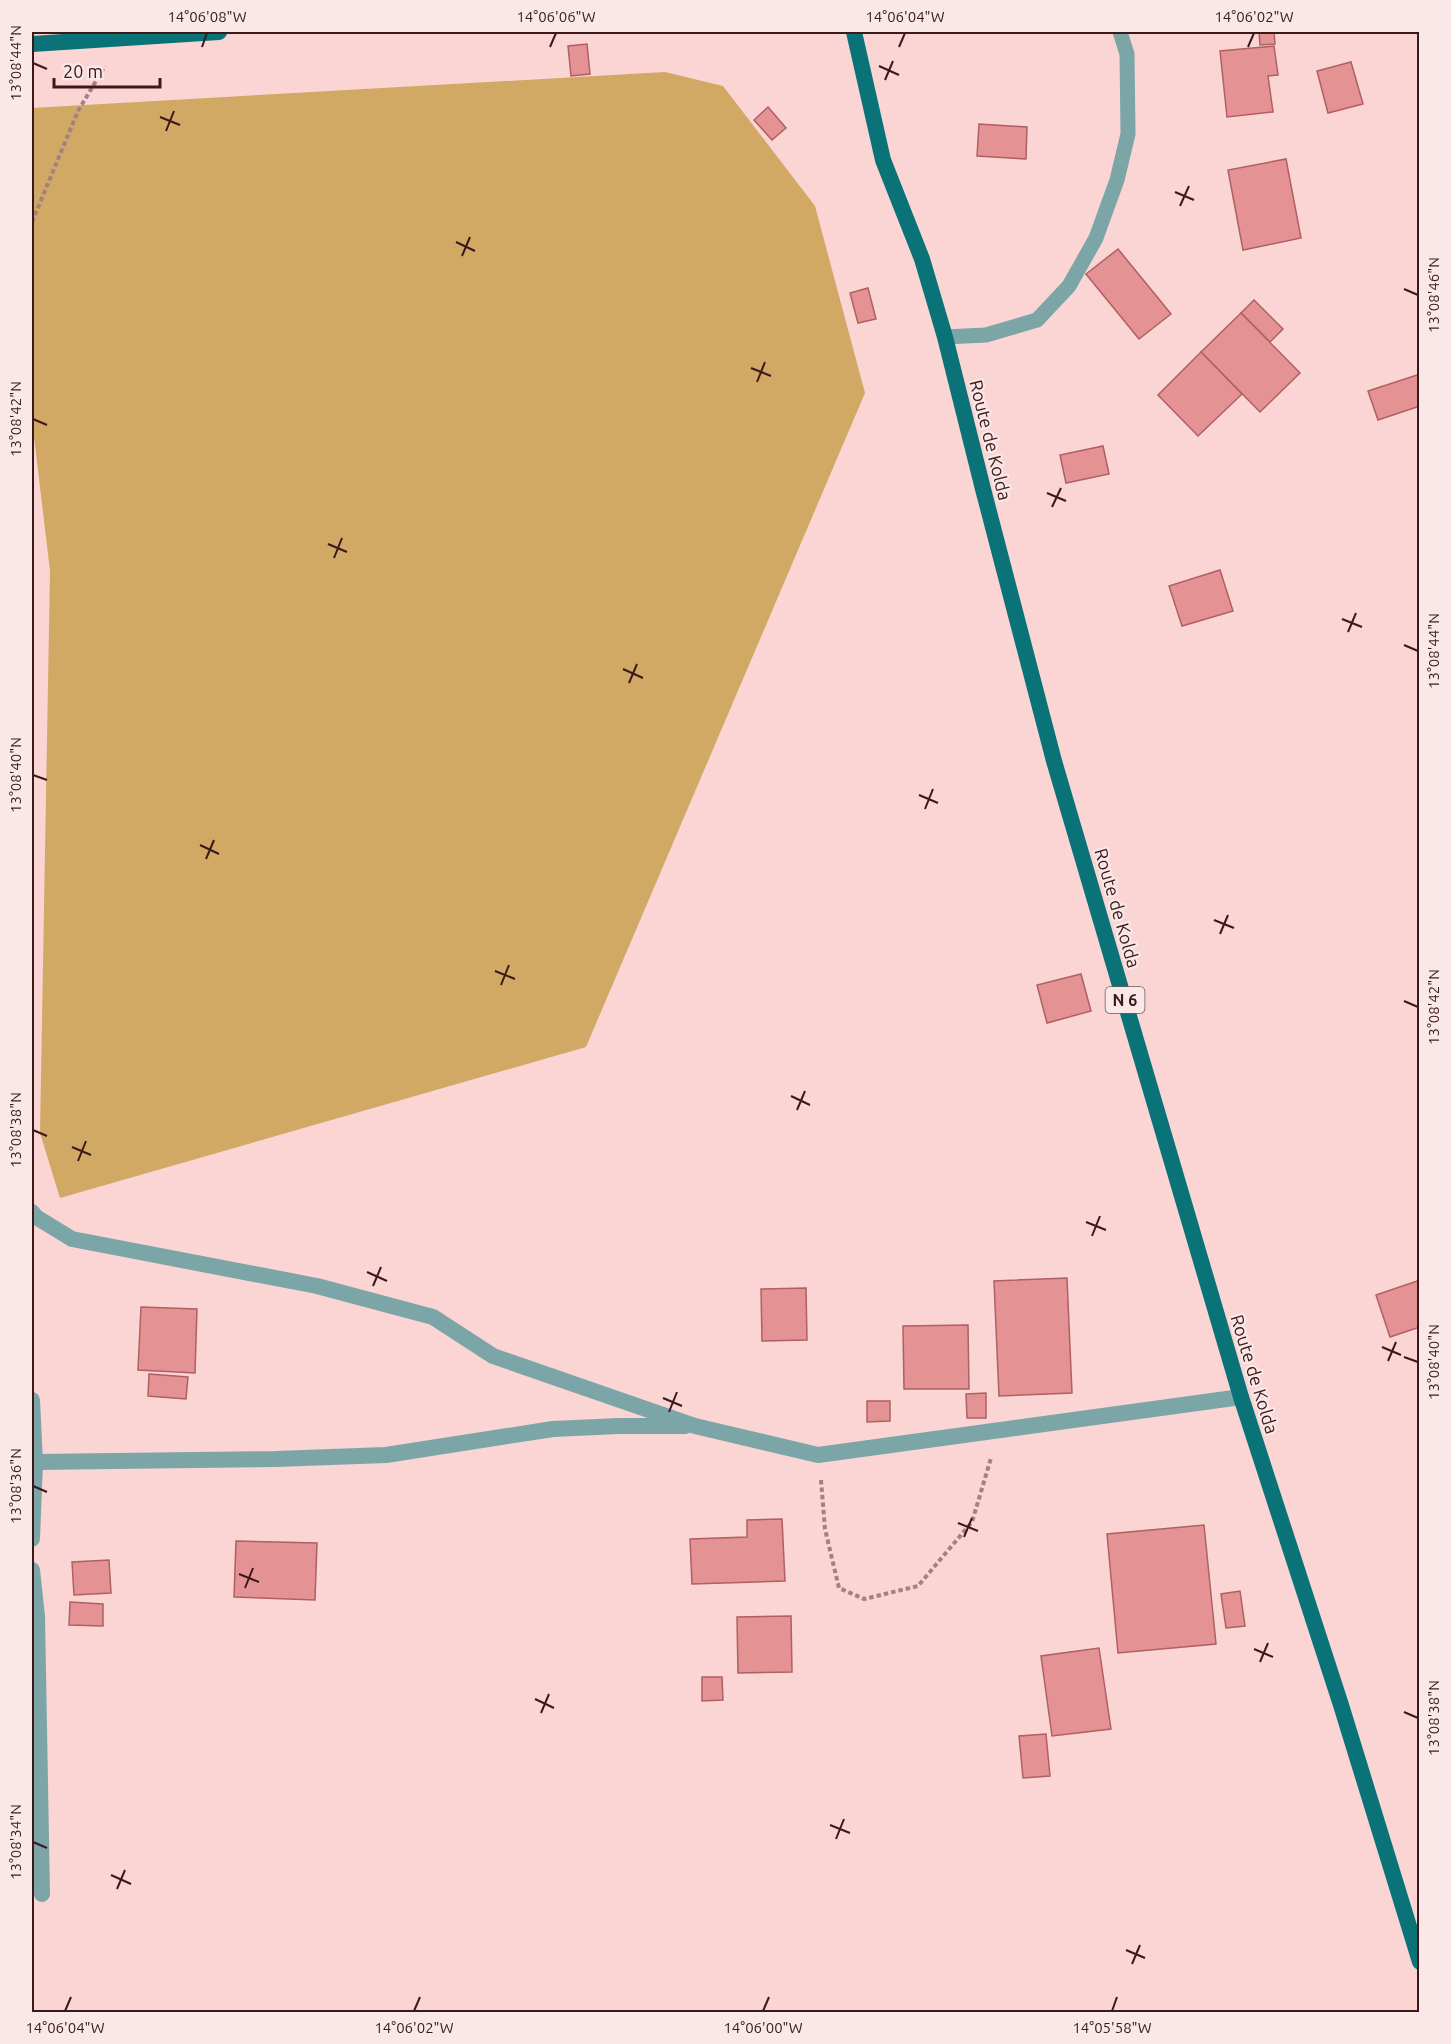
<svg xmlns="http://www.w3.org/2000/svg" width="1451" height="2044" viewBox="0 0 1451 2044" font-family="Ubuntu,sans-serif">
	<style>
		.forest { fill: #d1a864 }
		.building { fill: #e49293; stroke: #af6062; stroke-width: 1.5 }
		.lines { fill: none; stroke-linecap: round; stroke-linejoin: round }
		.path { stroke: #a48080; stroke-width: 4; stroke-dasharray: 4.5 3; stroke-linecap: butt }
		.service { stroke: #7ca5a7; stroke-width: 15 }
		.minor { stroke: #7ca5a7; stroke-width: 16 }
		.primary { stroke: #0a7377; stroke-width: 16 }
		.ticks { fill: none; stroke: #3a191a; stroke-width: 2 }
		.labels { text-anchor: middle; dominant-baseline: central; stroke-width: 4.5; stroke-linejoin: round; paint-order: stroke }
		.shield { fill: #fae7e7; stroke: #745758; stroke-width: 1.5 }
		.shield-label { font-size: 16px; font-weight: bold; fill: #3a191a }
		.street-label { font-size: 18px; fill: #3a191a; stroke: #fae7e7 }
		.neatline { fill: none; stroke: #3a191a; stroke-width: 2 }
		.ticks-label { font-size: 15px; text-anchor: middle; fill: #3a191a }
	</style>
	<rect width="100%" height="100%" fill="#fad5d4"/>
	<path class="forest" d="M665 72 723 86 815 206 865 393 586 1047 60 1198 40 1133 50 571 32 420V108Z"/>
	<g class="building">
		<path d="M1259 32H1274L1275 44 1260 45Z"/>
		<path d="M587 44 590 74 571 76 568 46Z"/>
		<path d="M1274 46 1278 75 1268 76 1273 112 1227 117 1220 51Z"/>
		<path d="M1351 62 1363 104 1328 113 1317 71Z"/>
		<path d="M768 107 786 128 772 140 754 120Z"/>
		<path d="M979 124 1027 127 1026 159 977 156Z"/>
		<path d="M1286 159 1301 238 1243 250 1228 170Z"/>
		<path d="M1118 249 1171 314 1139 339 1086 274Z"/>
		<path d="M868 288 876 319 858 323 850 293Z"/>
		<path d="M1254 300 1283 329 1270 342 1241 313Z"/>
		<path d="M1241 313 1300 373 1260 412 1201 352Z"/>
		<path d="M1201 352 1242 394 1198 436 1158 395Z"/>
		<path d="M1420 374V406L1378 420 1368 391Z"/>
		<path d="M1103 446 1109 474 1066 483 1060 455Z"/>
		<path d="M1220 570 1233 611 1182 626 1169 586Z"/>
		<path d="M1081 974 1091 1011 1047 1023 1037 985Z"/>
		<path d="M1067 1278 1072 1393 999 1396 994 1281Z"/>
		<path d="M1420 1280V1327L1390 1337 1376 1295Z"/>
		<path d="M806 1288 807 1340 762 1341 761 1289Z"/>
		<path d="M141 1307 197 1309 195 1373 138 1370Z"/>
		<path d="M968 1325 969 1389H904L903 1326Z"/>
		<path d="M149 1374 188 1377 186 1399 148 1396Z"/>
		<path d="M986 1393V1418H967L966 1394Z"/>
		<path d="M867 1401H890V1421L867 1422Z"/>
		<path d="M782 1519 785 1581 692 1584 690 1539 747 1537V1520Z"/>
		<path d="M1204 1525 1216 1644 1118 1653 1107 1534Z"/>
		<path d="M236 1541 317 1543 315 1600 234 1597Z"/>
		<path d="M109 1560 111 1593 74 1595 72 1562Z"/>
		<path d="M1240 1591 1245 1626 1226 1628 1221 1594Z"/>
		<path d="M70 1602 103 1604V1626L69 1625Z"/>
		<path d="M791 1616 792 1672 738 1673 737 1617Z"/>
		<path d="M1099 1648 1111 1729 1052 1736 1041 1656Z"/>
		<path d="M702 1677H722L723 1700 702 1701Z"/>
		<path d="M1046 1734 1050 1776 1023 1778 1019 1736Z"/>
	</g>
	<g class="lines">
		<g class="path">
			<path d="M32 222 78 111 105 66"/>
			<path d="M821 1480 825 1529 839 1588 864 1599 918 1586 972 1522 991 1458"/>
		</g>
		<path class="service" d="M945 337 986 335 1037 320 1069 286 1096 238 1117 180 1128 134 1127 54 1120 32"/>
		<g class="minor">
			<path d="M32 1212 36 1217 72 1239 317 1286 433 1317 493 1356 695 1426 818 1455 1241 1397"/>
			<path d="M32 1400 35 1462 32 1539"/>
			<path d="M35 1462 276 1459 386 1455 553 1429 619 1426H685"/>
			<path d="M32 1570 37 1616 42 1894"/>
		</g>
		<g class="primary">
			<path d="M854 32 883 160 922 259 945 337 983 489 1054 761 1241 1397 1341 1705 1420 1962"/>
			<path d="M32 44 219 32"/>
		</g>
	</g>
	<path class="ticks" d="M202 47 207 33M550 47 556 33M899 47 905 33M1248 47 1254 33M33 63 47 69M879 66 899 75M885 80 893 61M160 117 180 125M166 131 174 111M1175 192 1194 200M1180 206 1189 186M456 242 475 251M462 256 470 237M1404 289 1418 295M751 368 771 376M757 382 765 362M33 419 47 425M1047 493 1066 501M1052 507 1061 488M328 544 347 552M334 558 342 538M1342 619 1362 627M1348 632 1356 613M1404 645 1418 651M623 669 643 678M629 683 637 664M33 775 47 780M919 795 938 803M925 809 933 789M200 845 219 854M206 859 214 840M1214 920 1234 928M1220 934 1228 915M495 971 515 979M501 985 509 965M1404 1001 1418 1007M791 1096 810 1105M797 1110 805 1091M33 1130 47 1136M72 1147 91 1155M78 1161 86 1141M1086 1222 1106 1230M1092 1236 1100 1216M367 1272 387 1281M373 1286 381 1267M1382 1347 1401 1355M1404 1357 1418 1362M1388 1361 1396 1342M663 1398 682 1406M669 1412 677 1392M33 1486 47 1492M958 1523 978 1531M964 1537 972 1518M239 1574 259 1582M245 1588 253 1568M1254 1649 1273 1657M1260 1662 1268 1643M535 1699 554 1708M1404 1712 1418 1718M541 1713 549 1694M830 1825 850 1833M836 1839 844 1819M33 1842 47 1848M111 1875 131 1884M117 1889 125 1870M1126 1950 1145 1958M1132 1964 1140 1945M65 2011 71 1997M414 2011 420 1997M763 2011 769 1997M1112 2011 1117 1997"/>
	<g class="labels">
		<rect class="shield" x="1105.5" y="987" width="39" height="26" rx="4.5"/>
		<g class="shield-label">
			<text x="1125" y="1000">N 6</text>
		</g>
		<g class="street-label">
			<text transform="translate(991 440) rotate(76)">Route de Kolda</text>
			<text transform="translate(1118 908) rotate(74)">Route de Kolda</text>
			<text transform="translate(1255 1374) rotate(73)">Route de Kolda</text>
		</g>
	</g>
	<rect width="1451" height="2044" fill="none" stroke="#fae7e7" stroke-width="66"/>
	<path d="M54 78v9h106v-9" fill="none" stroke="#3a191a" stroke-width="3"/>
	<text x="63" y="78" font-size="18" fill="#3a191a" stroke="#fae7e7" stroke-width="4.5" paint-order="stroke">20 m</text>
	<rect x="33" y="33" width="1385" height="1978" class="neatline"/>
	<g class="ticks-label">
		<text x="207" y="22">14°06'08"W</text>
		<text x="556" y="22">14°06'06"W</text>
		<text x="905" y="22">14°06'04"W</text>
		<text x="1254" y="22">14°06'02"W</text>
		<text transform="translate(16 63) rotate(-90)" y="5">13°08'44"N</text>
		<text transform="translate(1434 295) rotate(-90)" y="5">13°08'46"N</text>
		<text transform="translate(16 419) rotate(-90)" y="5">13°08'42"N</text>
		<text transform="translate(1434 651) rotate(-90)" y="5">13°08'44"N</text>
		<text transform="translate(16 775) rotate(-90)" y="5">13°08'40"N</text>
		<text transform="translate(1434 1007) rotate(-90)" y="5">13°08'42"N</text>
		<text transform="translate(16 1130) rotate(-90)" y="5">13°08'38"N</text>
		<text transform="translate(1434 1362) rotate(-90)" y="5">13°08'40"N</text>
		<text transform="translate(16 1486) rotate(-90)" y="5">13°08'36"N</text>
		<text transform="translate(1434 1718) rotate(-90)" y="5">13°08'38"N</text>
		<text transform="translate(16 1842) rotate(-90)" y="5">13°08'34"N</text>
		<text x="65" y="2033">14°06'04"W</text>
		<text x="414" y="2033">14°06'02"W</text>
		<text x="763" y="2033">14°06'00"W</text>
		<text x="1112" y="2033">14°05'58"W</text>
	</g>
</svg>
